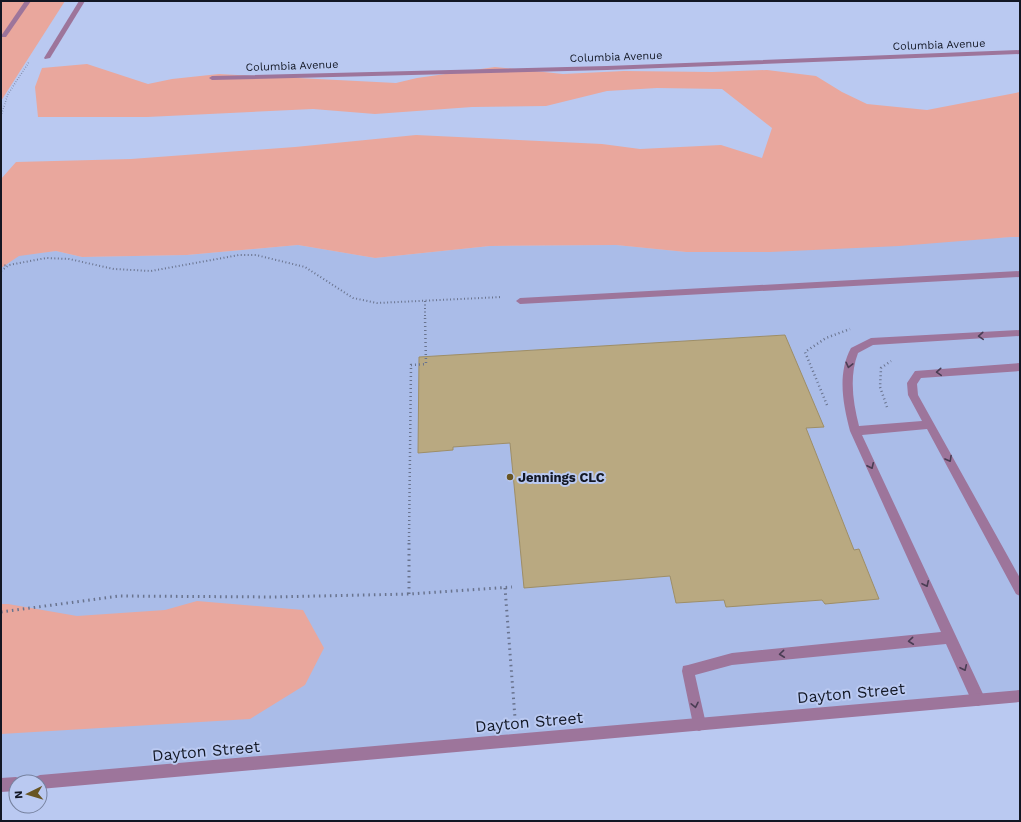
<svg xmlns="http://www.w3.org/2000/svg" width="1021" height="822" viewBox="0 0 1021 822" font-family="'Work Sans',sans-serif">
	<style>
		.built { fill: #aabce8 }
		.green { fill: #e9a79d }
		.building { fill: #b9a981; stroke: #9e8e67 }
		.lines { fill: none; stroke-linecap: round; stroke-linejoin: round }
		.path-far3 { stroke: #69738e; stroke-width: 1.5; stroke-dasharray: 0.5 2; stroke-linecap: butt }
		.path-far2 { stroke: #69738e; stroke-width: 2; stroke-dasharray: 1 2.5; stroke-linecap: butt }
		.path-far1 { stroke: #69738e; stroke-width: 2.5; stroke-dasharray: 1 3; stroke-linecap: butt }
		.path { stroke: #69738e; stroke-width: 3; stroke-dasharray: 1.5 4; stroke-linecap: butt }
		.lane { fill: #9d759b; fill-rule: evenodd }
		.street { fill: #9d759b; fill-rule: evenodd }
		.oneway { stroke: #4a3d54 }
		.poi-dot { fill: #685523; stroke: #bac9f1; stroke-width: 1.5 }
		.labels { text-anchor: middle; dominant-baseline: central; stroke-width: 4; stroke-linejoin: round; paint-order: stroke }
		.far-street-label { font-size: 11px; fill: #121724; stroke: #bac9f1 }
		.poi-label { font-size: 13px; font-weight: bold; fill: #121724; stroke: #bac9f1; text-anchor: start }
		.near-street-label { font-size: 16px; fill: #121724; stroke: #bac9f1 }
	</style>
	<rect width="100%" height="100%" fill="#bac9f1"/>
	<path class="built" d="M1011 237H1020V696L1 784V257L56 251 82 257 187 255 298 245 375 258 490 246 616 245 686 252Z"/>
	<g class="green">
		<path d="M1 1H65L1 101Z"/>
		<path d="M87 64 148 84 172 79 219 74 396 83 417 78 495 67 563 74 624 71 712 72 767 70 816 76 842 92 867 104 927 110 1020 92V237H1011L899 246 770 252H686L616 245 490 246 375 258 298 245 187 255 82 257 56 251 19 256 1 268V179L16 162 131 159 295 147 416 135 602 144 640 149 721 145 762 158 772 128 722 89 657 88 607 91 546 106 472 107 375 114 313 109 147 117H38L35 87 42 68Z"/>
		<path d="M197 601 303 610 324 648 305 685 250 719 1 734V604H8L77 616 165 610Z"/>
	</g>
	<path class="building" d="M785 335 824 427 806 428 854 550 859 549 879 599 825 604 822 600 726 607 724 600 676 603 670 576 524 588 510 443 453 447V450L418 453 419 357Z"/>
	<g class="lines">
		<path class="path-far3" d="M1 116 8 94 29 62"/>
		<g class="path-far2">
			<path d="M1 266 8 265"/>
			<path d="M1 271 9 265 46 258 69 259 114 269 151 271 239 255H256L305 267 353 298 377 303 502 297"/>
			<path d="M425 301V318"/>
		</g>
		<g class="path-far1">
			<path d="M827 405 805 352 826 338 850 329"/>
			<path d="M887 407 880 387 881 368 891 361"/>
			<path d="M409 541 411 365 426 364 425 317"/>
		</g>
		<g class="path">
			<path d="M505 588 515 718"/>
			<path d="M409 594V540"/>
			<path d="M1 612 119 596 274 597 409 594 512 587"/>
		</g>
		<g class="lane">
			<path d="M25 1H31L6 37H2L1 36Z"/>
			<path d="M1020 271V277L520 304 516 301 520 298Z"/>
			<path d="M1020 330V336L873 345 858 353C849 377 853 402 859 426L922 421 908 395 907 383 915 371 1020 363V371L921 378 917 384 918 395 1020 578V596L1016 594 927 429 862 435 983 694 985 699 983 704 978 706 973 704 946 644 732 665 695 675 706 724 704 729 699 731 694 729 682 671 683 666 688 665 732 653 941 632 850 431C843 404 837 374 851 348L871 338Z"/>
		</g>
		<g class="street">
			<path d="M79 1H85L50 58 45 59 44 58Z"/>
			<path d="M1020 50V54L607 70 212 80 209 78 212 76 607 66Z"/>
			<path d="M1020 690V702L40 789V782H33L35 777 40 775Z"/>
			<path d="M16 777 21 779 22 782H16V791L1 792V778Z"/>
		</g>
	</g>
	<defs><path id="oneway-chevron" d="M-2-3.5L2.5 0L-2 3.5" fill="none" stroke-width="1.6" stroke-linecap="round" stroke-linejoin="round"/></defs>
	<g class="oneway">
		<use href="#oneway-chevron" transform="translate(981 336) rotate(176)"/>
		<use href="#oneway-chevron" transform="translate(849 365) rotate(104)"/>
		<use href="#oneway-chevron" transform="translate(939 372) rotate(176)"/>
		<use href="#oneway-chevron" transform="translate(949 459) rotate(61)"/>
		<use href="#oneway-chevron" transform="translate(871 466) rotate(65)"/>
		<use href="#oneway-chevron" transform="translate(926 584) rotate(65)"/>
		<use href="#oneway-chevron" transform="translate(911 641) rotate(174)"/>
		<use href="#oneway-chevron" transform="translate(782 654) rotate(174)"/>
		<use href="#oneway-chevron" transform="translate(964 668) rotate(65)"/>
		<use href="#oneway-chevron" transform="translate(695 705) rotate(78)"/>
	</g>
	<circle class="poi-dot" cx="510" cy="477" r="4"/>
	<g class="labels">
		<g class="far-street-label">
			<text transform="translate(939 45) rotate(-2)">Columbia Avenue</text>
			<text transform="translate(616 57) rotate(-2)">Columbia Avenue</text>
			<text transform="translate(292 66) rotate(-2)">Columbia Avenue</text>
		</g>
		<g class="poi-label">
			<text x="518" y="477">Jennings CLC</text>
		</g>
		<g class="near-street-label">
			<text transform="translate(851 693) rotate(-5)">Dayton Street</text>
			<text transform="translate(529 722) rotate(-5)">Dayton Street</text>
			<text transform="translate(206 751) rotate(-5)">Dayton Street</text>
		</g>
	</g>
	<rect width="1021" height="822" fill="none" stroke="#121724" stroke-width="4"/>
	<g transform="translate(28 794) rotate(265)"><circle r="19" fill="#bac9f1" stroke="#77829f"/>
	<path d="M0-3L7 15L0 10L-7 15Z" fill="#685523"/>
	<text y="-6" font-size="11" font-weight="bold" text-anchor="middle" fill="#121724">N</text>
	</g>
</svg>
